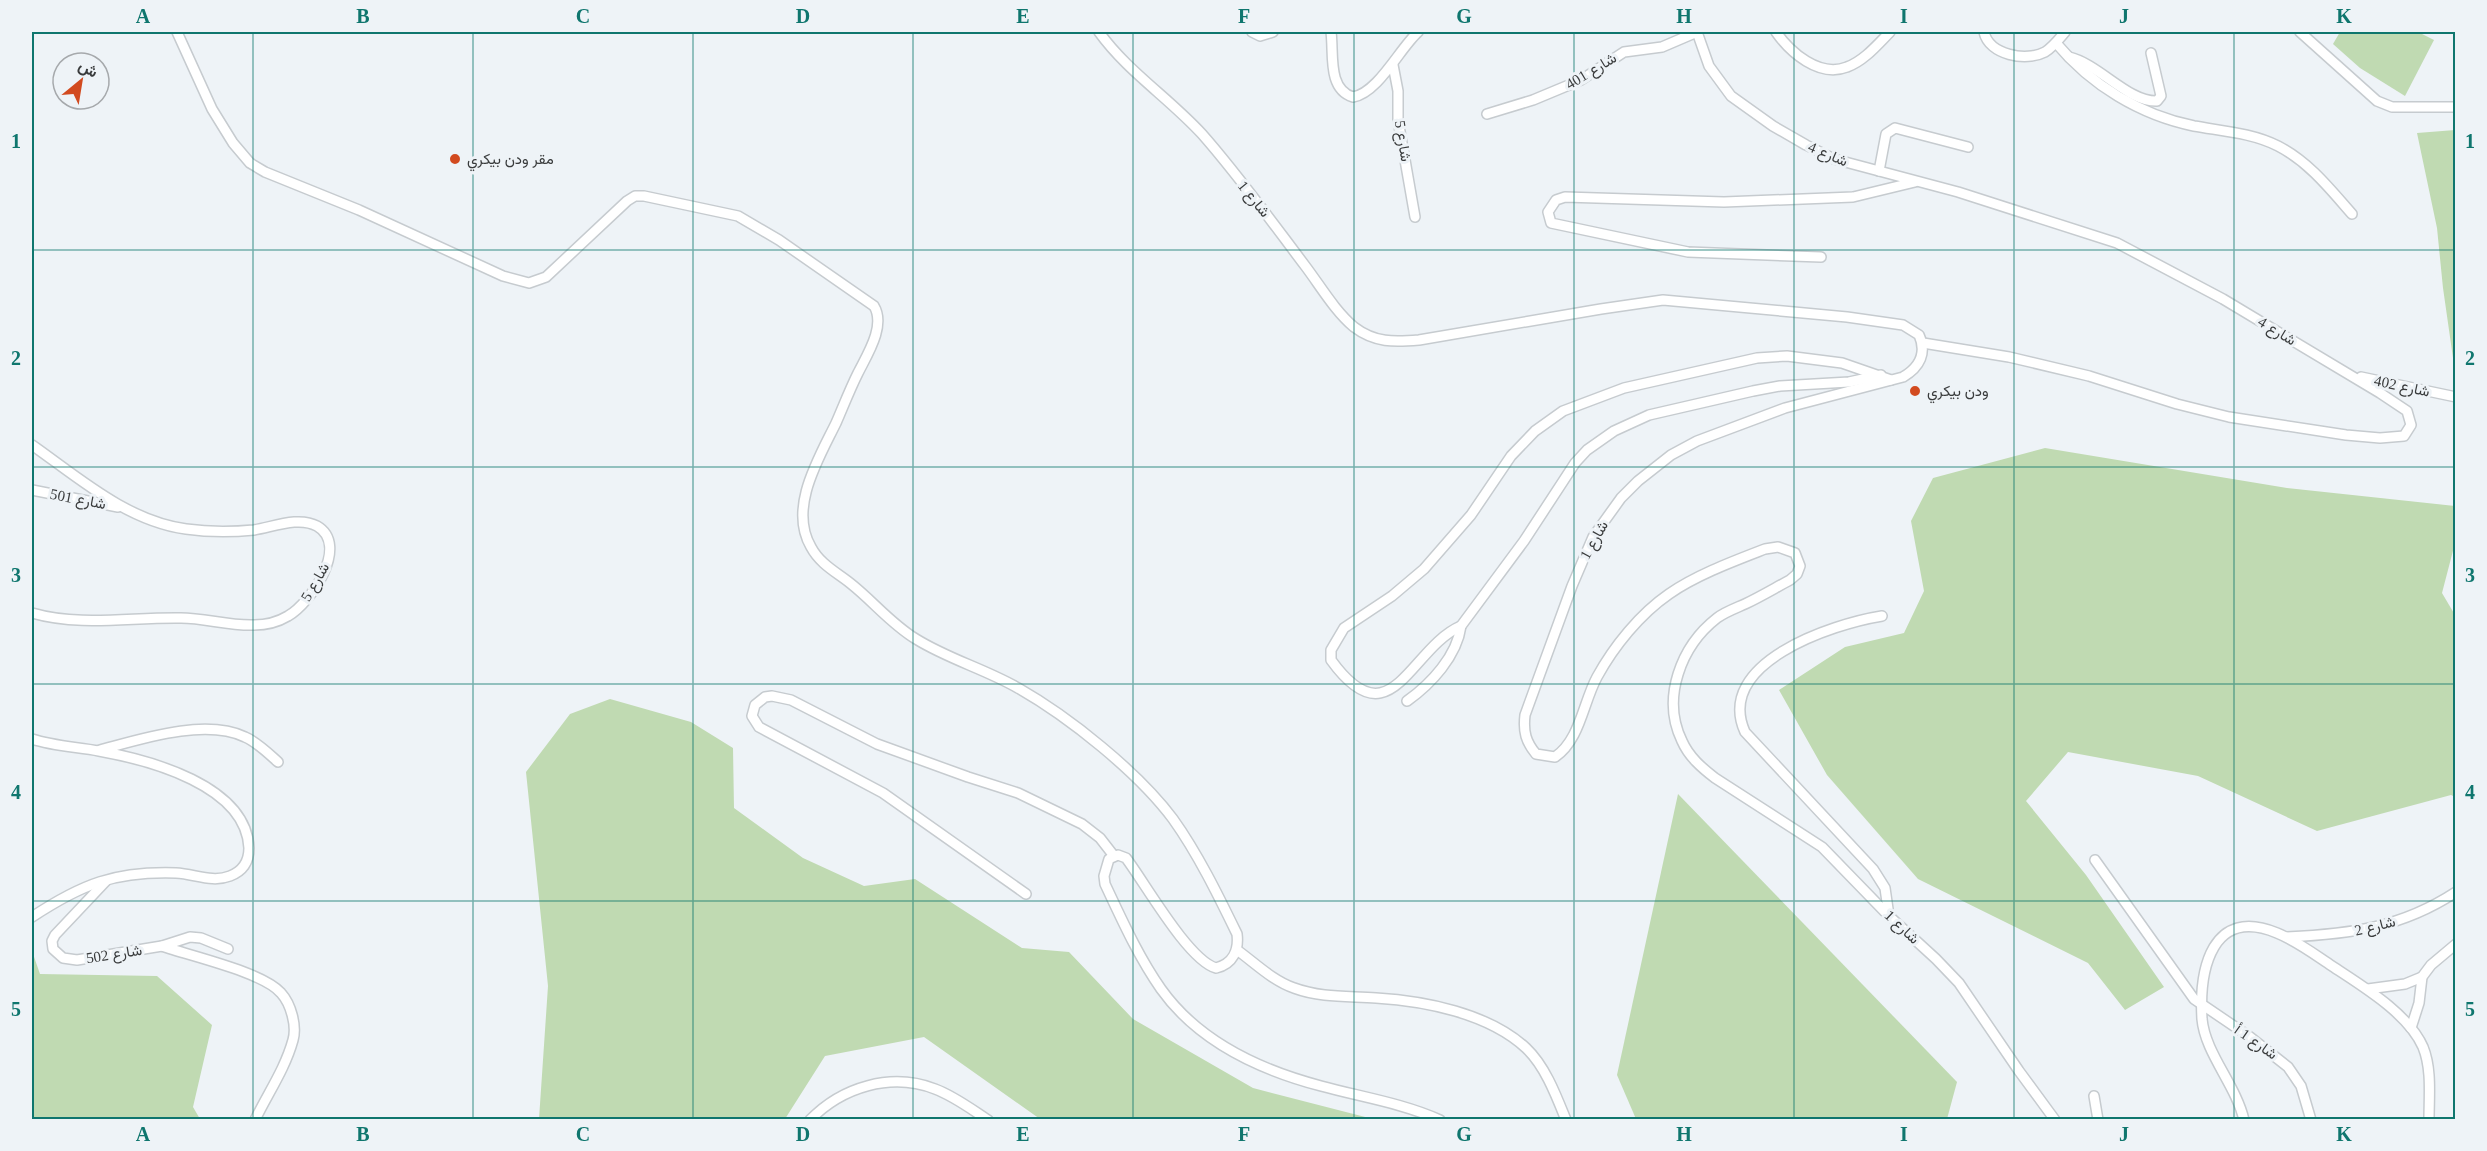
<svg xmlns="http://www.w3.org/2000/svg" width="2487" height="1151" viewBox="0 0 2487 1151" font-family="'Times New Roman',Vazirmatn,serif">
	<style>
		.green { fill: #c0dab2 }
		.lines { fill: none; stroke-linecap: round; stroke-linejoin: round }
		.minor-casing { stroke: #c6cbcf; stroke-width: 12 }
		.minor { stroke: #fff; stroke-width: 9 }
		.grid { fill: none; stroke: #0f766e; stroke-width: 1.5; stroke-opacity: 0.55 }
		.poi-dot { fill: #d24a1f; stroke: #eef3f7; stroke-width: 2 }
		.labels { text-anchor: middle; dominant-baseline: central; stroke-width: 6; stroke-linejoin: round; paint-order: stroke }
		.street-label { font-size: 15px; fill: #393b3c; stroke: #eef3f7 }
		.poi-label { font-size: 15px; fill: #393b3c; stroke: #eef3f7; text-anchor: start }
		.neatline { fill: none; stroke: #0f766e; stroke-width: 2 }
		.grid-label { font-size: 20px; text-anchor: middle; font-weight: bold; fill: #0f766e }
	</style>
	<rect width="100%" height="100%" fill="#eef3f7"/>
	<g class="green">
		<path d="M2340 32H2418L2434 40 2405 96 2360 68 2333 44Z"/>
		<path d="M2455 130H2456L2455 372 2443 288 2437 228 2417 133Z"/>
		<path d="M2045 448 2287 488 2455 506V543L2442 593 2455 615V797L2451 795 2317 831 2198 776 2068 752 2026 801 2086 875 2164 987 2125 1010 2088 963 1918 879 1827 775 1779 690 1845 647 1904 633 1924 591 1911 521 1933 478Z"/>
		<path d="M610 699 691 722 733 748 734 808 803 858 864 886 915 879 1022 948 1069 952 1133 1019 1253 1088 1373 1119H1040L924 1037 825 1056 785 1119H539L548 986 526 772 570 714Z"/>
		<path d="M1678 794 1957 1082 1947 1119H1636L1617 1075Z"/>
		<path d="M32 951 40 974 157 976 212 1025 193 1107 200 1119H32Z"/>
	</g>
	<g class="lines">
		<defs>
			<g id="minor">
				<path d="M177 32 212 109 233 143 250 163 265 172 359 210 503 276 529 283 546 277 627 201 635 196H644L738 216 779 240 874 306C886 326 867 355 858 373 850 389 843 407 836 423 819 458 788 508 811 547 820 564 836 572 850 583 873 601 891 624 916 639 948 659 985 669 1018 688 1069 717 1138 772 1173 819 1198 854 1218 895 1237 934 1239 950 1233 964 1216 968 1188 960 1145 883 1126 858L1118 855 1109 859 1104 876 1105 884C1122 920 1138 956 1161 989 1198 1041 1260 1070 1321 1086 1361 1097 1402 1103 1440 1120"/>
				<path d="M1099 32C1127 71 1169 98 1202 134 1239 176 1272 222 1306 267 1321 287 1335 311 1354 327 1375 343 1394 342 1419 340L1601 309 1663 300 1847 317 1903 325 1919 335C1927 353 1920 367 1903 377L1785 408 1697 441 1671 455 1638 481 1621 498 1593 537 1572 586 1525 715C1523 732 1526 742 1536 754L1555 757C1580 740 1583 703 1597 677 1614 646 1640 614 1669 594 1696 575 1734 561 1765 549L1778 547 1795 553 1800 566 1797 574 1790 580C1775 588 1760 597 1745 604 1736 608 1725 612 1717 618 1681 646 1661 698 1682 741 1689 757 1702 768 1715 778L1822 847 1889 916 1936 959 1959 983 2019 1071 2055 1120"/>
				<path d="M1252 32 1260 36 1273 32"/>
				<path d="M1331 32C1334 53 1327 89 1353 97 1378 93 1400 48 1418 32"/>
				<path d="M1697 32 1709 66 1731 96 1773 126 1806 145 1834 159 1958 192 2117 243 2223 299 2380 393 2407 411 2411 425 2404 436 2380 438 2346 435 2229 417 2177 404 2089 376 2009 357 1923 343"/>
				<path d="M1776 32C1790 52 1819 78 1847 67 1864 61 1878 44 1890 32"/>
				<path d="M1984 32C1989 55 2026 62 2045 52 2053 47 2059 39 2065 32"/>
				<path d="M2300 32 2377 101 2392 107H2456"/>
				<path d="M2056 43C2091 85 2140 115 2194 126 2222 131 2253 133 2278 146 2309 162 2330 189 2352 214"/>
				<path d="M2069 57C2099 64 2128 102 2157 101L2161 96 2151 53"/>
				<path d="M1393 65 1398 91V120L1415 217"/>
				<path d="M1487 114 1533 100 1581 80 1624 52 1662 47 1697 32"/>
				<path d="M1879 171 1886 134 1895 128 1968 147"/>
				<path d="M1821 257 1688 252 1551 223 1548 212 1556 200 1565 197 1724 202 1853 197 1915 182"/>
				<path d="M2361 377 2456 397"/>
				<path d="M32 445C79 478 127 521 186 529 207 532 233 532 254 530 273 527 299 516 317 526 350 545 311 603 288 616 278 622 266 625 254 625 229 626 205 618 181 618 130 617 81 627 32 613"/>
				<path d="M32 490 118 507"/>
				<path d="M1882 616C1832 624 1714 663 1745 732L1873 869 1885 888 1889 916"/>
				<path d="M1461 626C1410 648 1391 743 1331 660V650L1344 628 1392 596 1424 569 1471 515 1511 456 1535 431 1563 411 1624 388 1757 358 1787 356 1842 363 1891 380"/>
				<path d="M1407 701C1431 684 1457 656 1461 626L1524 541 1575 463 1587 450 1614 431 1649 415 1753 391 1780 386 1849 382 1881 375"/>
				<path d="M32 739C53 746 77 747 99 751 149 760 246 785 249 848 249 861 243 871 230 876 212 883 195 874 176 873 115 871 82 884 32 917"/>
				<path d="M100 750C141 739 205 718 245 737 257 742 268 753 278 762"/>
				<path d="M2095 860 2194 999 2250 1037 2288 1067 2301 1086 2311 1120"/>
				<path d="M106 881 55 935 52 941 53 949 63 958 77 960 162 946 190 937 201 938 228 949"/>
				<path d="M1026 894 883 793 759 727 752 716 755 705 765 697 772 696 791 700 877 744 968 777 1018 793 1082 824 1100 838 1114 856"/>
				<path d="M2287 937C2350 934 2401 928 2456 892"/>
				<path d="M162 946C190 956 263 972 281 993 291 1004 297 1026 293 1040 285 1069 268 1093 255 1120"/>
				<path d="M1237 950C1255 963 1273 981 1294 988 1321 998 1348 996 1376 998 1425 1001 1488 1013 1526 1048 1545 1066 1556 1095 1566 1120"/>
				<path d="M2368 989 2405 984 2422 977"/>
				<path d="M2411 1028 2419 1003 2422 977 2431 965 2456 944"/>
				<path d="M2094 1096 2098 1120"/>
				<path d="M810 1120C842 1087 891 1072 935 1089 954 1096 971 1109 988 1120"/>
				<path d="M2244 1120C2236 1085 2205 1053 2202 1019 2199 969 2212 906 2277 933 2297 941 2314 954 2332 966 2362 986 2408 1013 2423 1047 2432 1069 2429 1096 2429 1120"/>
			</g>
		</defs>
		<use href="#minor" class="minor-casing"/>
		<use href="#minor" class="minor"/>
	</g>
	<path class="grid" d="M253 32V1120M473 32V1120M693 32V1120M913 32V1120M1133 32V1120M1354 32V1120M1574 32V1120M1794 32V1120M2014 32V1120M2234 32V1120M32 250H2456M32 467H2456M32 684H2456M32 901H2456"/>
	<g class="poi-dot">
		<circle cx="455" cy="159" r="6"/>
		<circle cx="1915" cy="391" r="6"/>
	</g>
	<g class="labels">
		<g class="street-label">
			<text transform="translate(1591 71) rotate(-31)">شارع 401</text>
			<text transform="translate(1403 141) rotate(81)">شارع 5</text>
			<text transform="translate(1828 154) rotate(23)">شارع 4</text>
			<text transform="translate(1254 199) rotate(51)">شارع 1</text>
			<text transform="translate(2277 331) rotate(31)">شارع 4</text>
			<text transform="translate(2402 386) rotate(12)">شارع 402</text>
			<text transform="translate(78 499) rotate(11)">شارع 501</text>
			<text transform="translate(1594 540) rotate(-61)">شارع 1</text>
			<text transform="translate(315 582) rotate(-60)">شارع 5</text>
			<text transform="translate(2375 926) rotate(-14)">شارع 2</text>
			<text transform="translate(1902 927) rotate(43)">شارع 1</text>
			<text transform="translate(114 954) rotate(-9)">شارع 502</text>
			<text transform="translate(2256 1042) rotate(35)">شارع 1 أ</text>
		</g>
		<g class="poi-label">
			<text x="467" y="159">مقر ودن بيكري</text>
			<text x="1927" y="391">ودن بيكري</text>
		</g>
	</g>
	<rect width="2487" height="1151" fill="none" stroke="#eef3f7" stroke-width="66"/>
	<g transform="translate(81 81) rotate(30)"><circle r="28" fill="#eef3f7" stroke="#a6a9ac" stroke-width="1.5"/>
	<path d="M0-4.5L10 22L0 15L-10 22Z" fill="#d24a1f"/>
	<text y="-9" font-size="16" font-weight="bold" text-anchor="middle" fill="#393b3c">ش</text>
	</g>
	<rect x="33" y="33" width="2421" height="1085" class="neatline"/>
	<g class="grid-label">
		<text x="143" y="23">A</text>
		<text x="363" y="23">B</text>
		<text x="583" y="23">C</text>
		<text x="803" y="23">D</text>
		<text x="1023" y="23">E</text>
		<text x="1244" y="23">F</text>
		<text x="1464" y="23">G</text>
		<text x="1684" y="23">H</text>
		<text x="1904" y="23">I</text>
		<text x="2124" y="23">J</text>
		<text x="2344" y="23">K</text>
		<text x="16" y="148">1</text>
		<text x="2470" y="148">1</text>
		<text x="16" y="365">2</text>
		<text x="2470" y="365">2</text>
		<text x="16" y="582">3</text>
		<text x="2470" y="582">3</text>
		<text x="16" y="799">4</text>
		<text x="2470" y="799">4</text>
		<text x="16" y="1016">5</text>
		<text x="2470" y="1016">5</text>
		<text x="143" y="1141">A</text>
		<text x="363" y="1141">B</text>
		<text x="583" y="1141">C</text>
		<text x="803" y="1141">D</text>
		<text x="1023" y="1141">E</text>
		<text x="1244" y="1141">F</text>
		<text x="1464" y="1141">G</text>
		<text x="1684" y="1141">H</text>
		<text x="1904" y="1141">I</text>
		<text x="2124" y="1141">J</text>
		<text x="2344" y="1141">K</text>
	</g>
</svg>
